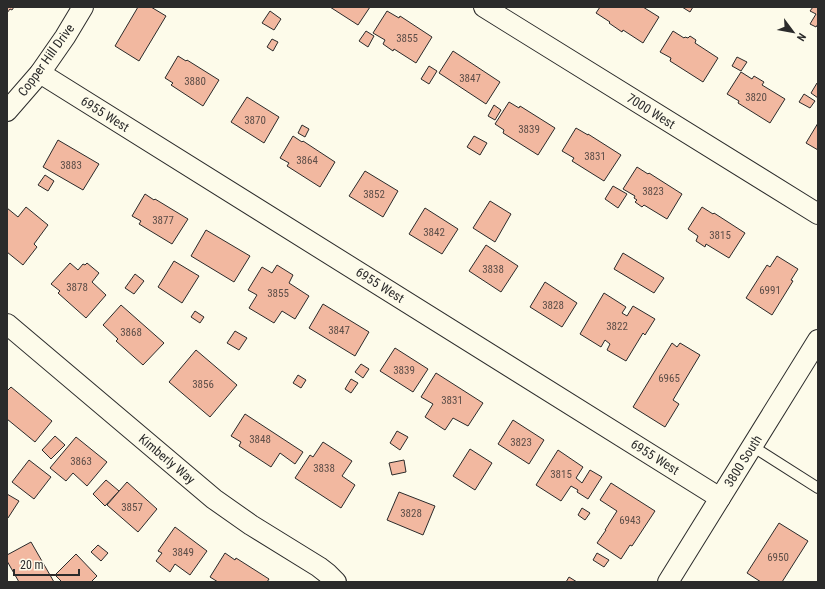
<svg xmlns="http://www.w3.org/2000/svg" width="825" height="589" viewBox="0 0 825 589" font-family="'Roboto Condensed',sans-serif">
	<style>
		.building { fill: #f2b8a0; stroke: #2b2b2b }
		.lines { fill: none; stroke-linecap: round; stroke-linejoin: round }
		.service-casing { stroke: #2b2b2b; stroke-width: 12 }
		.minor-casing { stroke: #2b2b2b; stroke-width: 22 }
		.service { stroke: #fdfbea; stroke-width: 10 }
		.minor { stroke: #fdfbea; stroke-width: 20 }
		.labels { text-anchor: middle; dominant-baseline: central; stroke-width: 3; stroke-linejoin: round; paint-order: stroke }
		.number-label { font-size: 11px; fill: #5d4e48 }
		.street-label { font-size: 13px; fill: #2b2b2b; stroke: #fdfbea }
	</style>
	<rect width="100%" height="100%" fill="#fdfbea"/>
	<g class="building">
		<path d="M7 7H14L12 10 10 9 7 13Z"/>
		<path d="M138 7H151L166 16 139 61 115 46Z"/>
		<path d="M330 7H370L358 25Z"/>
		<path d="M600 7H643L659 17 643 43 623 30 622 32 609 23 610 22 596 13Z"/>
		<path d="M682 7H693L690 12Z"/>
		<path d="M813 7H818V24L816 27 810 24 816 14 810 11Z"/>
		<path d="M270 11 281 19 274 30 262 23Z"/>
		<path d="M387 11 399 18 400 16 432 37 416 63 394 49 393 51 383 44 385 40 373 33Z"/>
		<path d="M366 31 374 36 368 47 359 41Z"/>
		<path d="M673 31 684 38 685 37 688 38 690 36 696 40 695 43 718 58 703 82 670 61 671 58 660 52Z"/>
		<path d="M272 39 278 42 273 51 267 47Z"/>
		<path d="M453 51 500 82 486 104 439 73Z"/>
		<path d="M178 56 186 61 187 60 219 80 203 106 171 85 173 83 165 78Z"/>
		<path d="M737 57 747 62 741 71 732 66Z"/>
		<path d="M429 66 437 71 429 84 421 79Z"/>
		<path d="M741 72 752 79 754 76 764 82 762 85 785 99 770 123 738 103 739 101 727 94Z"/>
		<path d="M817 83 818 84V98L811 93Z"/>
		<path d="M804 94 815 101 810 108 799 102Z"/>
		<path d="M247 97 279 117 264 143 231 122Z"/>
		<path d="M509 102 519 108 520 106 555 128 538 155 503 133 504 130 495 124Z"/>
		<path d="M494 105 501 110 495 120 488 116Z"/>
		<path d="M818 123V150L806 143Z"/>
		<path d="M302 125 309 129 305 137 298 133Z"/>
		<path d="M576 128 588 135V134L621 155 604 181 572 161 574 158 562 151Z"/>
		<path d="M293 136 302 142 303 141 335 162 320 187 287 166 289 163 280 158Z"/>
		<path d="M474 136 487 143 480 155 467 147Z"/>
		<path d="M58 140 99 164 83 190 43 167Z"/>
		<path d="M637 167 648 174 649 173 682 194 667 219 644 205 642 207 635 202 637 200 634 198 635 196 623 189Z"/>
		<path d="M365 171 398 191 383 217 349 196Z"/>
		<path d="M45 175 54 181 48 191 38 185Z"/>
		<path d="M613 186 627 194 618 208 605 199Z"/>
		<path d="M145 194 154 200 155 199 188 219 172 244 139 224 141 221 132 216Z"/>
		<path d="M490 201 511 214 495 242 473 228Z"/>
		<path d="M26 207 48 225 34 244 37 247 23 265 7 252V208L18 217Z"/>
		<path d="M702 207 713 214 714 213 745 233 729 258 706 244 705 247 696 241 698 236 688 229Z"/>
		<path d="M425 208 458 229 442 254 409 234Z"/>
		<path d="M206 230 250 256 234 282 191 256Z"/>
		<path d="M486 245 518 266 501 292 469 271Z"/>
		<path d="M623 253 664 278 654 293 614 269Z"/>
		<path d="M777 256 798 269 791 280 793 281 772 315 746 298 767 265 770 267Z"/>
		<path d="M174 261 199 276 182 303 158 287Z"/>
		<path d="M70 263 78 270 83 264 85 265 87 263 99 273 92 282 106 295 86 318 58 293 60 291 51 284Z"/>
		<path d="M277 265 293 275 289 283 309 296 295 319 282 311 274 323 249 308 257 295 248 290 262 267 272 273Z"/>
		<path d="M135 274 144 281 134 294 125 288Z"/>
		<path d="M545 282 577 303 562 327 530 307Z"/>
		<path d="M604 293 626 307 622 313 627 316 633 306 655 319 645 335 643 333 626 361 607 350 610 344 605 340 601 347 580 334Z"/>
		<path d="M323 304 369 332 355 356 309 328Z"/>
		<path d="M121 305 164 343 143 365 116 341 118 339 103 325Z"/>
		<path d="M195 311 204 317 200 323 191 317Z"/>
		<path d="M235 331 247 338 239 350 227 343Z"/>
		<path d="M672 343 677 347 680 343 700 355 673 400 679 404 665 427 633 407Z"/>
		<path d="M395 348 428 369 413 392 380 371Z"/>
		<path d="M196 350 237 385 210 417 169 382Z"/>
		<path d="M361 364 369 369 363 378 355 372Z"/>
		<path d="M436 373 483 403 468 426 453 418 445 430 425 417 433 404 421 397Z"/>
		<path d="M298 375 306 380 301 388 293 383Z"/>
		<path d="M351 379 358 383 351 393 345 389Z"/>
		<path d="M11 387 52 421 35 442 7 419V391Z"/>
		<path d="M245 414 303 452 295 464 280 453 271 467 239 446 241 442 231 436Z"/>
		<path d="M513 420 544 440 529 464 498 444Z"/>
		<path d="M397 431 408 437 400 450 390 443Z"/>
		<path d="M55 436 65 445 51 459 42 450Z"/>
		<path d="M76 437 107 462 87 486 73 473 66 481 50 468Z"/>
		<path d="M323 442 352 461 342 476 355 485 341 508 295 478 310 455 313 457Z"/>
		<path d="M470 449 492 463 475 490 453 476Z"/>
		<path d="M558 450 583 467 576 478 582 483 590 470 602 477 588 499 577 492 578 490 571 486 561 501 536 485Z"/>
		<path d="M29 460 51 477 34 499 12 482Z"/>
		<path d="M404 460 406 472 392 475 389 463Z"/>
		<path d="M106 480 119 491 105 506 93 494Z"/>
		<path d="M127 482 157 509 138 532 107 505Z"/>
		<path d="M611 483 655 511 632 546 630 545 621 559 597 543 606 530H605L617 511 600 500Z"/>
		<path d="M399 492 435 506 423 535 387 520Z"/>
		<path d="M7 494 19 501 8 518H7Z"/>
		<path d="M582 508 590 513 585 520 578 515Z"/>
		<path d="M779 523 808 541 782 582H761L747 573Z"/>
		<path d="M175 527 207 551 190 575 175 564 170 572 156 561 162 553 158 551Z"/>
		<path d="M31 542 54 582H19L7 561V555Z"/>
		<path d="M98 545 108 553 101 561 91 552Z"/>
		<path d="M225 553 235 560 236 558 269 579 267 582H218L210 577Z"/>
		<path d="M597 553 609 560 604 567 593 560Z"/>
		<path d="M76 554 97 576 91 582H62L55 575Z"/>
		<path d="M569 577 577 582H566Z"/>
	</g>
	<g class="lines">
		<defs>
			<path id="service" d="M752 446 818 488"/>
			<g id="minor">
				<path d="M484 7 818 214"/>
				<path d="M40 73 720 498"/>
				<path d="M7 111 40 73 65 37 83 7"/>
				<path d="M7 324 214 499 251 525 319 567 328 574 336 582"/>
				<path d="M668 582 818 340"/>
			</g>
		</defs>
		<use href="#service" class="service-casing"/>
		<use href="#minor" class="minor-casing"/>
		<use href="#service" class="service"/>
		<use href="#minor" class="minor"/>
	</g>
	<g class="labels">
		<g class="number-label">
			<text x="407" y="38">3855</text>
			<text x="470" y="78">3847</text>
			<text x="195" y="81">3880</text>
			<text x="756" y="97">3820</text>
			<text x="255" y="120">3870</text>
			<text x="529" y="129">3839</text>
			<text x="595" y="156">3831</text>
			<text x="307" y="160">3864</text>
			<text x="71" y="165">3883</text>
			<text x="653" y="191">3823</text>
			<text x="374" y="194">3852</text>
			<text x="163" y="220">3877</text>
			<text x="434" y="232">3842</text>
			<text x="720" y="235">3815</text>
			<text x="493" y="269">3838</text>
			<text x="77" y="287">3878</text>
			<text x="770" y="290">6991</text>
			<text x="278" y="293">3855</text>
			<text x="553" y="305">3828</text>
			<text x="617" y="326">3822</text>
			<text x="339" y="330">3847</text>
			<text x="131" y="332">3868</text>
			<text x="404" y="370">3839</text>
			<text x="669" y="378">6965</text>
			<text x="203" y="384">3856</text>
			<text x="452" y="400">3831</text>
			<text x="260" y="439">3848</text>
			<text x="521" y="442">3823</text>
			<text x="81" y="461">3863</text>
			<text x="324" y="468">3838</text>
			<text x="561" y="474">3815</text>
			<text x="132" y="507">3857</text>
			<text x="411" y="513">3828</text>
			<text x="630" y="520">6943</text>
			<text x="183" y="552">3849</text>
			<text x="778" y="557">6950</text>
		</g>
		<g class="street-label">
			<text transform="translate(46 60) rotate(-54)">Copper Hill Drive</text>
			<text transform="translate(651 111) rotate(32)">7000 West</text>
			<text transform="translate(105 114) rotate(32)">6955 West</text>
			<text transform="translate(380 285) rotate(32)">6955 West</text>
			<text transform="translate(655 457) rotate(32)">6955 West</text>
			<text transform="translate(167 459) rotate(40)">Kimberly Way</text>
			<text transform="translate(743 461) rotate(-58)">3800 South</text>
		</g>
	</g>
	<rect width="825" height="589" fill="none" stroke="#2b2b2b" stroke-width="16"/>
	<g transform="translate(793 32) rotate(122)" stroke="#fdfbea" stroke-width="3" paint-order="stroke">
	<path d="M0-3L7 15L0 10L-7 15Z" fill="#2b2b2b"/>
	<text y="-6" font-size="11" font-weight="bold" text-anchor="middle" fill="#2b2b2b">N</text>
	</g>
	<path d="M14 569v6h65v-6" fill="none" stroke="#2b2b2b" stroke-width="2"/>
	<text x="20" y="569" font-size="12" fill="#2b2b2b" stroke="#fdfbea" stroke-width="3" paint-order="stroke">20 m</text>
</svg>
